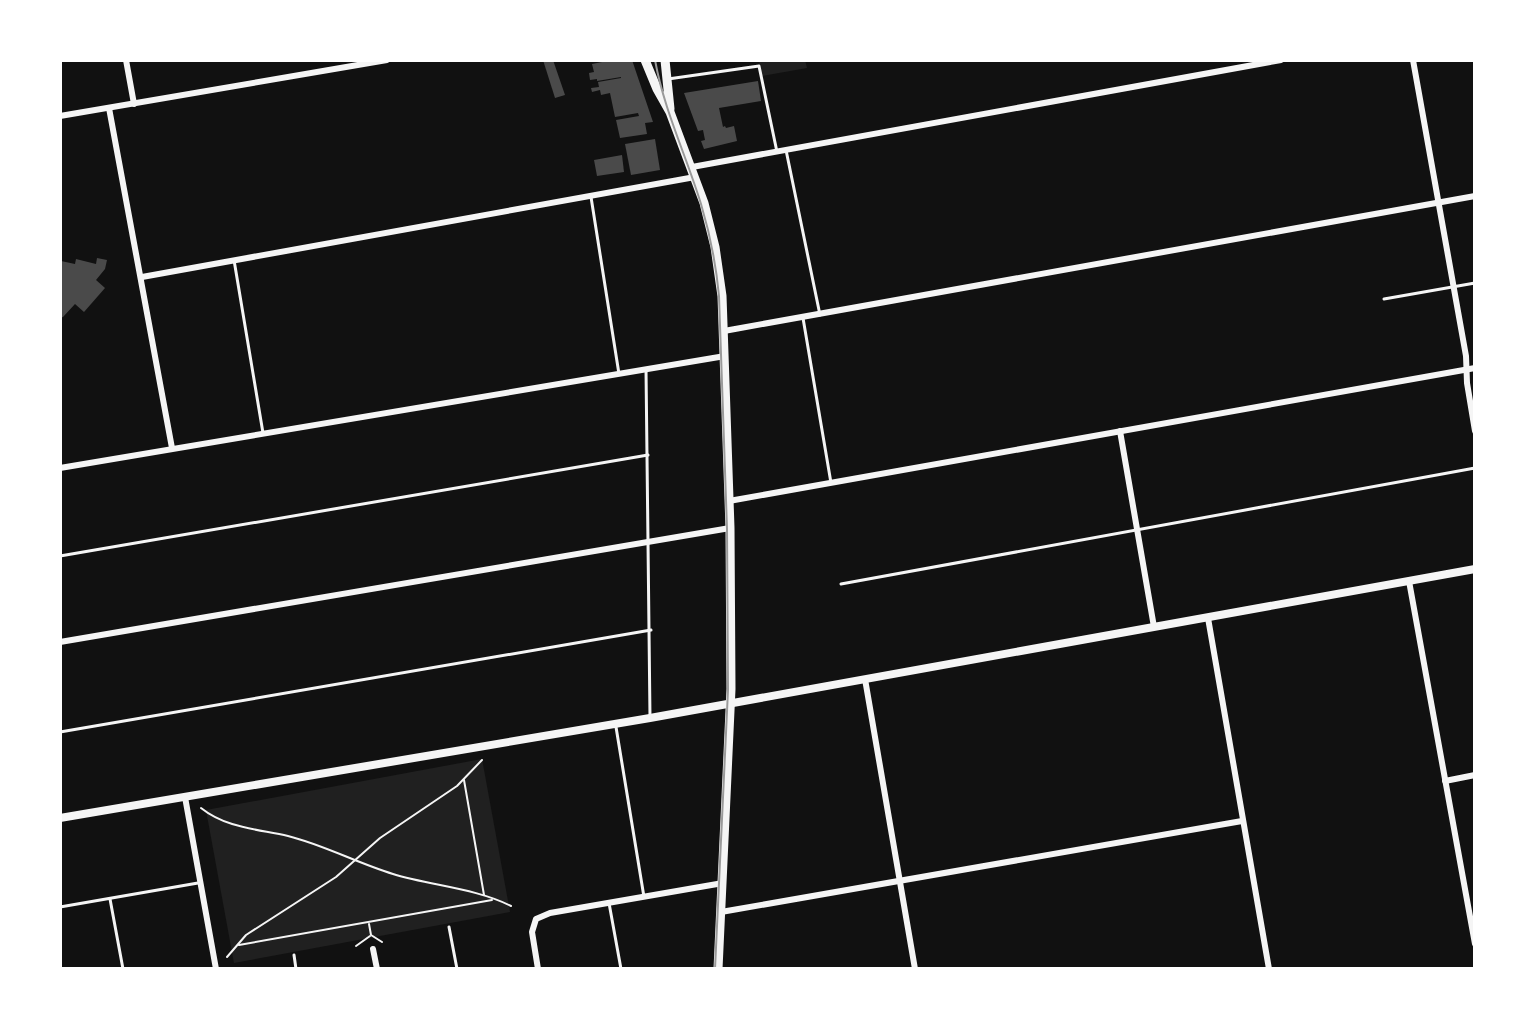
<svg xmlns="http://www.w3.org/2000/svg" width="1535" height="1029" viewBox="0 0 1535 1029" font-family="Helvetica,sans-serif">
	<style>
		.green { fill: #202020 }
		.building { fill: #4a4a4a }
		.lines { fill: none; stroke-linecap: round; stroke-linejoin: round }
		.path { stroke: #f5f5f5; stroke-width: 2 }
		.service { stroke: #f5f5f5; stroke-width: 3 }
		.minor { stroke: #f5f5f5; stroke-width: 6 }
		.tertiary { stroke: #f5f5f5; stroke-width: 8 }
		.secondary { stroke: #f5f5f5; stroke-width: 9 }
		.tram { stroke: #9a9a9a; stroke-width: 2 }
	</style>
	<rect width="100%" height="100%" fill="#111"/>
	<g class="green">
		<path d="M759 60H805L807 68 762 76Z"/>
		<path d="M482 759 510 912 234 963 206 810Z"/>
	</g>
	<g class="building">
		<path d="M543 60H553L565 95 555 98Z"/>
		<path d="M612 60H632L653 122 645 123 647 134 620 138 616 120 639 116 638 113 615 117 610 93 601 95 600 90 592 92 591 88 599 87 598 82 621 78V77L597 81V79L590 80 589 73 594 72 592 64Z"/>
		<path d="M758 81 761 101 719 108 723 127 725 126 726 128 734 126 737 141 704 149 701 141 705 140 703 130 698 131 684 93Z"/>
		<path d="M655 139 660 170 631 175 625 144Z"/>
		<path d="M622 155 624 172 597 176 594 160Z"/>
		<path d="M97 258 107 260 105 269 96 280 105 288 84 312 75 304 63 317 60 318 61 261 75 264 76 259 96 264Z"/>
	</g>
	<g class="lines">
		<g class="path">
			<path d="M464 780 484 895"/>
			<path d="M201 808C226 828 257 829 288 836 324 845 357 863 393 874 432 886 475 888 511 906"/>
			<path d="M369 924 371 935 382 942"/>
			<path d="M239 945 492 900"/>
			<path d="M356 946 370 936"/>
			<path d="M227 957 246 935 336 877 380 838 457 786 482 760"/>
		</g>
		<g class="service">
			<path d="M668 79 759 66 777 152"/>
			<path d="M786 150 820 315"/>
			<path d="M591 197 619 374"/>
			<path d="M234 260 263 433"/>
			<path d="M1384 299 1475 283"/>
			<path d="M803 318 831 483"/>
			<path d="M646 369 650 717"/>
			<path d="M60 556 648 455"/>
			<path d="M841 584 1475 468"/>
			<path d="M616 727 644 897"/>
			<path d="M60 732 651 630"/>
			<path d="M110 899 123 969"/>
			<path d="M609 903 621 969"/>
			<path d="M60 907 198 883"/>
			<path d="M449 927 457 969"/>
			<path d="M294 955 296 969"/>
		</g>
		<g class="minor">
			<path d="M126 60 134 104"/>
			<path d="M1413 60 1466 356 1467 383 1475 431"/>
			<path d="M109 108 172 448"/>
			<path d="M60 116 387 60"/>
			<path d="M692 167 1281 60"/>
			<path d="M142 277 695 177"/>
			<path d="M724 331 1475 196"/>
			<path d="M1120 431 1154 627"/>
			<path d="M60 468 725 356"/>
			<path d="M729 501 1475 368"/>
			<path d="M1409 581 1475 944"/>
			<path d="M1208 618 1269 969"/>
			<path d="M60 642 730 528"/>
			<path d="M865 679 915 969"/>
			<path d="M1445 781 1475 775"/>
			<path d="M185 797 216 969"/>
			<path d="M721 912 1242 821"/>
			<path d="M373 949 377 969"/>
			<path d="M538 969 532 932 536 919 550 913 723 883"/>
		</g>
		<path class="tertiary" d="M60 818 650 718 1475 569"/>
		<g class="secondary">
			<path d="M645 60 657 89 670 112 704 203 715 247 722 296 730 528 731 689 718 969"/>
			<path d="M665 60 670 109"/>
		</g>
		<path class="tram" d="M655 60C664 110 686 155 701 204 710 234 716 264 719 296L727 529 728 690 715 969"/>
	</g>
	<rect width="1535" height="1029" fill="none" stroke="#ffffff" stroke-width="124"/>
</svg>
